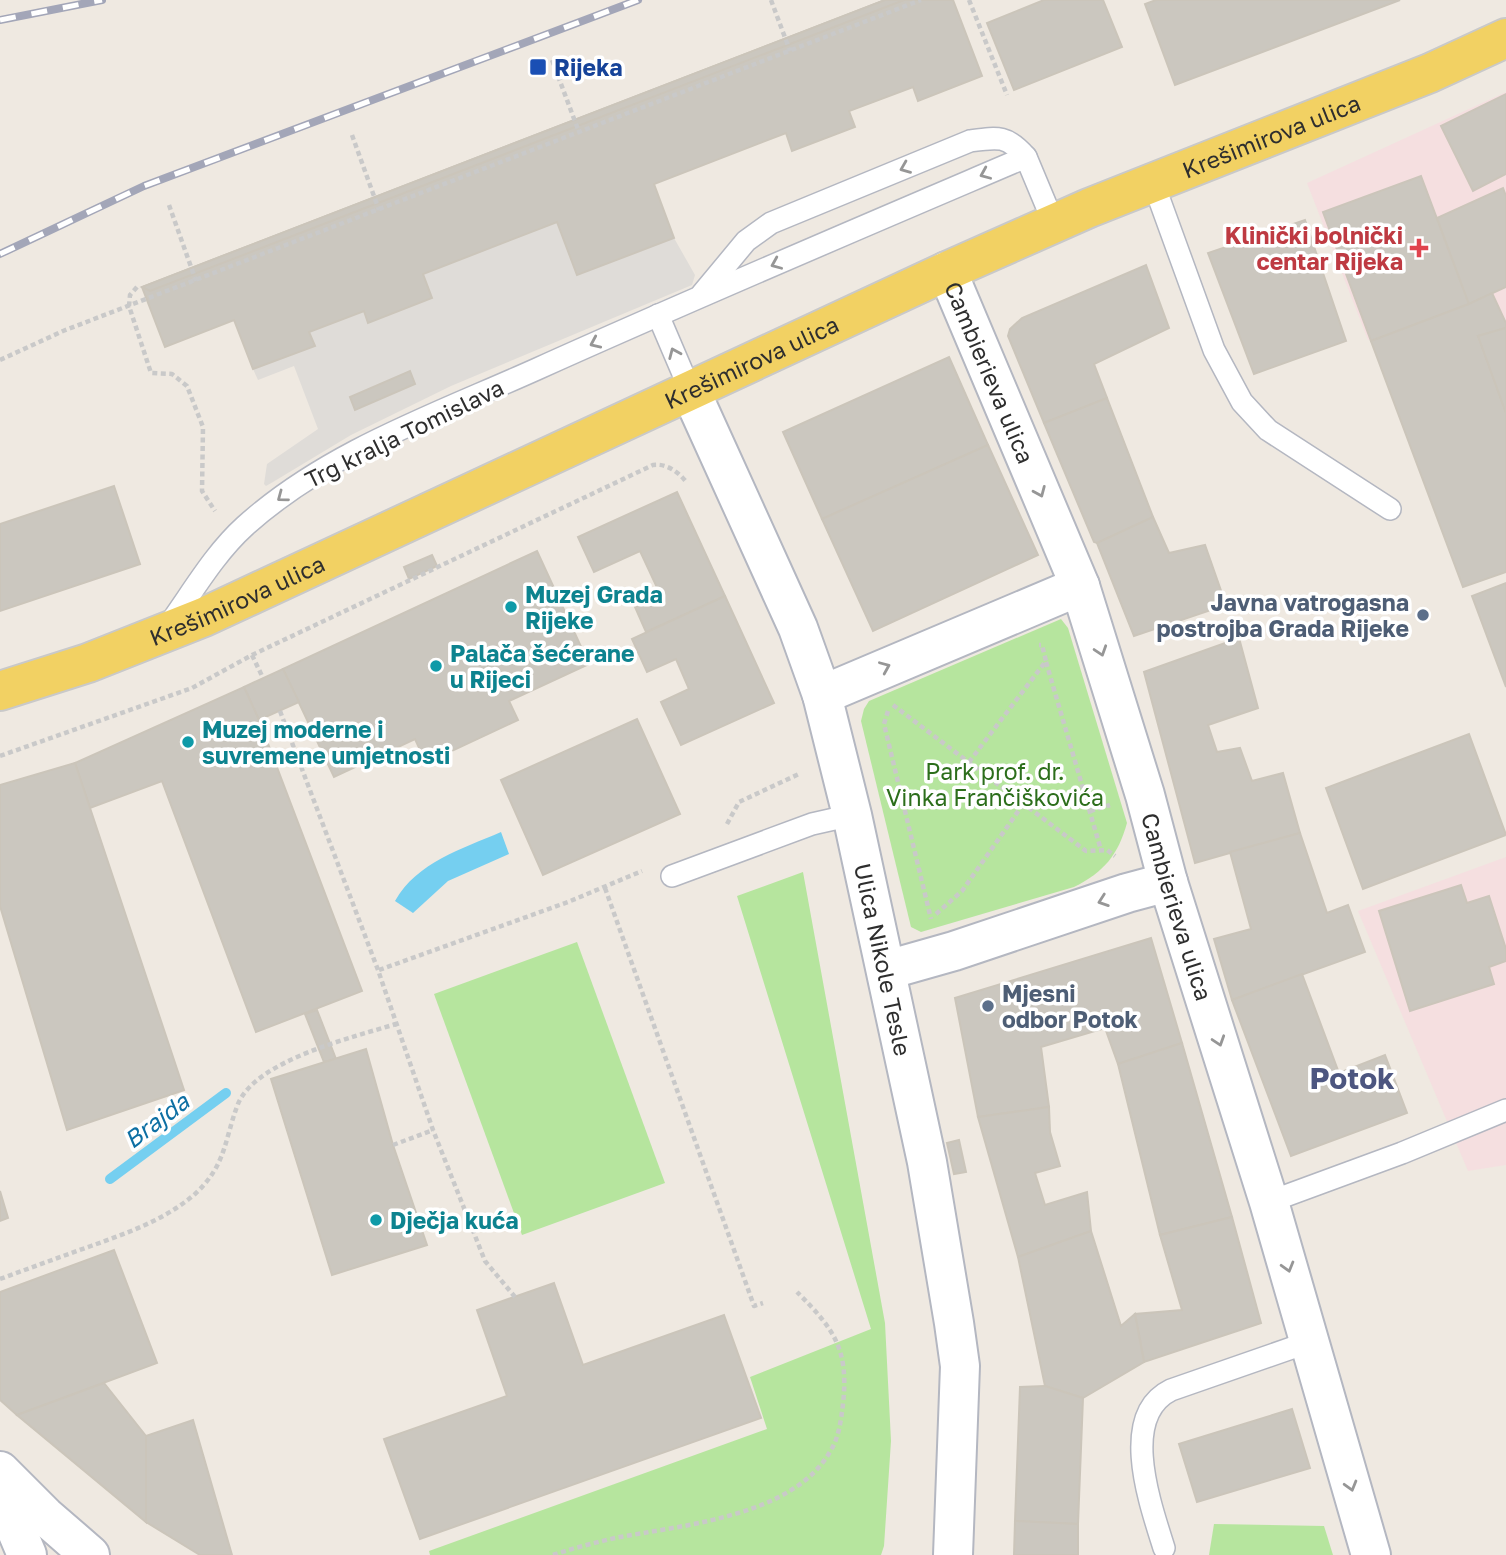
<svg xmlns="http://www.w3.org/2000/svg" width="1506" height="1555" viewBox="0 0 1506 1555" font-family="'Golos Text',sans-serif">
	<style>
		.medical { fill: #f5dfe0 }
		.green { fill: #b6e59e }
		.plaza { fill: #dfdcd8 }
		.water { fill: #75cff0 }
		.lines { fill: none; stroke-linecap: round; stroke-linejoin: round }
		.stream { stroke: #75cff0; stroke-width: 10 }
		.building { fill: #cbc7bf; stroke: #cbc5ba; stroke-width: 2 }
		.lane-casing { stroke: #b4b7c1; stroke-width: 24 }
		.street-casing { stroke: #b4b7c1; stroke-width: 42 }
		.secondary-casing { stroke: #b4b7c1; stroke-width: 42 }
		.primary-casing { stroke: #c9c9c9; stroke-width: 42 }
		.path { stroke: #c9c9c9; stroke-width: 4.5; stroke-dasharray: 5 3.5; stroke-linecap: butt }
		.lane { stroke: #fff; stroke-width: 21 }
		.street { stroke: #fff; stroke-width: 38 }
		.secondary { stroke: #fff; stroke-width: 38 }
		.primary { stroke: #f2d163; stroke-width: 38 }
		.rail-casing { stroke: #a3a6b8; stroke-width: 8 }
		.rail { stroke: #fff; stroke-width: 5; stroke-dasharray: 16; stroke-linecap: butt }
		.oneway { stroke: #969696 }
		.transit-dot { fill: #1a4fb4; stroke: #fff; stroke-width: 2.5 }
		.health-dot { fill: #e0444e; stroke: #fff; stroke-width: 2.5 }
		.culture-dot { fill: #0f9aa8; stroke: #fff; stroke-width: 2.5 }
		.service-dot { fill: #5c6f8a; stroke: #fff; stroke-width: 2.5 }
		.labels { text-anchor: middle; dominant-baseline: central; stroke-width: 7; stroke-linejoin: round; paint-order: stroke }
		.transit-label { font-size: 23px; font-weight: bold; fill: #164399; stroke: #fff; text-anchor: start }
		.street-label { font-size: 23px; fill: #2e2e2e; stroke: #fff }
		.health-label { font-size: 23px; font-weight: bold; fill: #be3a42; stroke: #fff; text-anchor: end }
		.culture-label { font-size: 23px; font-weight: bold; fill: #0d838f; stroke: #fff; text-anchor: start }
		.service-label { font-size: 23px; font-weight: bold; fill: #4e5e75; stroke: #fff; text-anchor: end }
		.park-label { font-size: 23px; fill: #2c6e1b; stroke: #fff }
		.water-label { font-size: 24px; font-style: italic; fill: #0d6fa3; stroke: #fff }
		.district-label { font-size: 30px; font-weight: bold; fill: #4d5680; stroke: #fff }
	</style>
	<rect width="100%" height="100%" fill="#efe9e1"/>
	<g class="medical">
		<path d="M1506 92V385L1477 313 1368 340 1307 183Z"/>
		<path d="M1506 857V1165L1468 1171 1358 911Z"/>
	</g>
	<g class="green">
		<path d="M1061 619 1068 628 1127 823C1118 855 1104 872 1074 887L921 932 911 927 861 721 864 709 869 701Z"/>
		<path d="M803 872 885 1323 891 1441 884 1546 881 1555H430L429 1551 767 1429 750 1377 871 1329 737 896Z"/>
		<path d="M577 942 665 1183 522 1235 434 994Z"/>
		<path d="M1214 1524 1324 1526 1333 1555H1209Z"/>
	</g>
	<path class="plaza" d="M557 222 577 275 674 238 695 275 692 285 451 386 351 435 273 482 266 486 264 484 267 464 318 429 294 366 258 380 253 369 314 346 309 332 364 311 368 323 431 298 423 274Z"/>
	<path class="water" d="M501 832 509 854 448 881 413 913 395 901C417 862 462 849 501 832Z"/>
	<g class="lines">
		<path class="stream" d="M110 1179 226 1093"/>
	</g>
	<g class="building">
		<path d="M885 0H953L982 76 918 101 913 87 849 111 855 127 792 151 786 133 654 184 674 238 577 275 557 222 423 274 432 298 368 323 364 311 309 332 315 346 253 369 234 320 165 347 142 287Z"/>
		<path d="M885 0H904L150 291 142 287Z"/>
		<path d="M1044 0H1103L1122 47 1014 90 987 23Z"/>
		<path d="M1156 0H1400L1175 85 1145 4Z"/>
		<path d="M1506 94V174L1473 191 1441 126Z"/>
		<path d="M1421 176 1469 304 1371 341 1323 212Z"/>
		<path d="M1503 188 1506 196V287L1469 304 1437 218Z"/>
		<path d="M1305 220 1346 341 1254 374 1208 253Z"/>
		<path d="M1146 265 1169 328 1094 364 1107 398 1044 423 1008 336 1010 329 1022 318Z"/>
		<path d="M1492 293 1506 323V328L1478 336 1506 413V572L1463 587 1371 341 1469 304Z"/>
		<path d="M1506 328V413L1478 336Z"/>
		<path d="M949 357 988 445 822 519 783 432Z"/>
		<path d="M410 371 415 384 355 410 350 397Z"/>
		<path d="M1107 398 1153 517 1097 543 1094 542 1044 423Z"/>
		<path d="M988 445 1038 555 873 631 822 519Z"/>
		<path d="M114 486 140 564 0 611V524Z"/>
		<path d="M677 492 725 596 646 632 635 607 661 596 640 551 594 572 578 537Z"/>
		<path d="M1153 517 1169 553 1205 545 1226 605 1134 636 1097 543Z"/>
		<path d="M537 551 589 664 509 701 518 720 426 763 415 739 334 777 283 669Z"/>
		<path d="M432 555 437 566 409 579 404 567Z"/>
		<path d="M1506 583V687L1472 596Z"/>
		<path d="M725 596 774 703 681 745 661 702 689 689 676 659 647 672 632 639Z"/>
		<path d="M1239 638 1258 708 1208 725 1217 752 1240 748 1252 781 1283 773 1300 833 1195 863 1144 672Z"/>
		<path d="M283 669 299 702 259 720 244 687Z"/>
		<path d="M244 687 259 720 362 991 256 1032 162 781 90 808 75 763Z"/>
		<path d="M637 719 680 814 543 875 501 780Z"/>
		<path d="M1469 734 1506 835 1363 889 1326 788Z"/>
		<path d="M75 763 184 1090 67 1130 0 906V785Z"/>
		<path d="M1300 833 1327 913 1348 905 1365 952 1232 1000 1214 939 1251 929 1230 852Z"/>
		<path d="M1461 885 1467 903 1489 896 1506 949V961L1489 967 1494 984 1410 1011 1379 911Z"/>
		<path d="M1151 938 1182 1043 1118 1064 1105 1028 1041 1047 1049 1107 978 1117 955 998Z"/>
		<path d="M1302 974 1339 1073 1385 1055 1407 1113 1291 1156 1232 1000Z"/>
		<path d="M317 1010 336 1059 324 1062 305 1014Z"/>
		<path d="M1182 1043 1232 1217 1160 1235 1118 1064Z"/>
		<path d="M366 1049 393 1145 427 1245 332 1275 271 1079Z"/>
		<path d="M1049 1107 1050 1132 1060 1166 1035 1173 1045 1205 1087 1192 1091 1231 1018 1257 978 1117Z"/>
		<path d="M959 1140 966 1172 954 1174 947 1143Z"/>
		<path d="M0 1191 8 1218 0 1221Z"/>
		<path d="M1232 1217 1261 1323 1144 1362 1135 1314 1182 1310 1160 1235Z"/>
		<path d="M1091 1231 1121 1326 1135 1314 1144 1362 1083 1398 1045 1386 1018 1257Z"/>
		<path d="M114 1250 157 1363 17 1415 0 1400V1292Z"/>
		<path d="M554 1283 583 1365 724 1315 761 1418 420 1539 384 1439 507 1396 477 1310Z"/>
		<path d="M104 1383 146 1436V1522L17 1415Z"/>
		<path d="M1045 1386 1083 1398 1078 1524 1015 1521 1020 1387Z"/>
		<path d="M1292 1409 1310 1468 1197 1502 1179 1444Z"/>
		<path d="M193 1420 232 1555H200L146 1522V1436Z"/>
		<path d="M1015 1521 1078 1524V1555H1014Z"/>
	</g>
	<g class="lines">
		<defs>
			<g id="lane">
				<path d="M1153 182 1214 350 1242 402 1268 430 1390 509"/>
				<path d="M702 294 746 241 771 223 970 141C998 137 1007 135 1026 157"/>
				<path d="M658 315 690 390"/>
				<path d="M168 626C192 593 214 554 245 526 327 452 437 414 537 369 699 296 862 227 1026 157L1054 224"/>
				<path d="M672 876 812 824 852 815"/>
				<path d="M1269 1202 1402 1153 1506 1110"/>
				<path d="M1164 1548C1151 1506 1118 1416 1171 1390L1309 1342"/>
			</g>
			<g id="street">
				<path id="s1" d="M947 271 1080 586 1145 795 1168 882 1269 1202 1371 1555"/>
				<path d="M822 695 1080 586"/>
				<path d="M887 970 954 951 1127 893 1168 882"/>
			</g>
			<g id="secondary">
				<path id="s2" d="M690 390 798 628 822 695 852 815 927 1162 954 1323 960 1366 953 1555"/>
				<path d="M0 1471 45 1516 90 1555"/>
				<path d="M0 1491 27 1555"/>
			</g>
			<g id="primary">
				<path id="s3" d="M0 691 88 663 204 617 947 271 1089 208 1430 73 1506 38"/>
			</g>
		</defs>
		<use href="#lane" class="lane-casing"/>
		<use href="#street" class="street-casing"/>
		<use href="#secondary" class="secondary-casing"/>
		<use href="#primary" class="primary-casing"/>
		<g class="path">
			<path d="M771 0 790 51"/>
			<path d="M969 0 1007 95"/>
			<path d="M552 60 579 132"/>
			<path d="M352 135 379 210"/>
			<path d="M169 205 196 281"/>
			<path d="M137 287 130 295 129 306 151 373 172 374 187 386 203 427 202 491 215 511"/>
			<path d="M0 360 63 331 921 0"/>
			<path d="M252 655 263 678"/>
			<path d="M1046 662 1101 850"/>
			<path d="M893 705 1086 851 1107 850 1115 856"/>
			<path d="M280 711 378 970 433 1130 485 1261 515 1297"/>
			<path d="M888 711 884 724 931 919"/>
			<path d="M0 756 192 688 252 655 653 465C666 463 679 472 687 483"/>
			<path d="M969 762 1046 661 1042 645H1039"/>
			<path d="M1090 811 1110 805"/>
			<path d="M727 824 739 802 801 773"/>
			<path d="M605 888 754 1306 763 1303"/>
			<path d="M936 914 962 891 1024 803"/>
			<path d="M379 970 568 902 642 871"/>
			<path d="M393 1145 433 1130"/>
			<path d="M0 1279C30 1268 60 1257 91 1246 127 1233 165 1220 195 1194 227 1164 224 1140 238 1104 256 1060 354 1037 396 1024"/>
			<path d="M553 1555C573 1548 594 1543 615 1538 682 1525 794 1517 831 1450 839 1437 841 1420 843 1404 849 1349 834 1329 797 1292"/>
		</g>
		<use href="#lane" class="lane"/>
		<use href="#street" class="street"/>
		<use href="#secondary" class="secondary"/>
		<use href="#primary" class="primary"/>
		<defs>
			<g id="rail">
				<path d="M0 20 102 0"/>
				<path d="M0 254 144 186 638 0"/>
			</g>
		</defs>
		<use href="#rail" class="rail-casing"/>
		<use href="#rail" class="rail"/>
	</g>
	<defs><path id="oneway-chevron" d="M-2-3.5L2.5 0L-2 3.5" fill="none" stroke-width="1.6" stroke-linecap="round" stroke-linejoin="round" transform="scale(1.75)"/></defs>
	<g class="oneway">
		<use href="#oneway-chevron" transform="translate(905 168) rotate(158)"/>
		<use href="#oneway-chevron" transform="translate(985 174) rotate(157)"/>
		<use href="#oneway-chevron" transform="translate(776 264) rotate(157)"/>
		<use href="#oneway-chevron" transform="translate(595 343) rotate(156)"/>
		<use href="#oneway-chevron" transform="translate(674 353) rotate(-113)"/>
		<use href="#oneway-chevron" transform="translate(1040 492) rotate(67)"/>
		<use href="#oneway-chevron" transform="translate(282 497) rotate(143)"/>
		<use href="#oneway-chevron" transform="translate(1101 651) rotate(72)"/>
		<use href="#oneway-chevron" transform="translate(885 667) rotate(-23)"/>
		<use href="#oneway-chevron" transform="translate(1103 901) rotate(161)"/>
		<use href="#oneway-chevron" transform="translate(1219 1041) rotate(72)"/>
		<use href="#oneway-chevron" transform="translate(1288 1267) rotate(74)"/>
		<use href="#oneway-chevron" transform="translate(1351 1486) rotate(74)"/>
	</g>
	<rect class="transit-dot" x="529" y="58" width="18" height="18" rx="3.5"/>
	<path class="health-dot" d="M1415.5 237.5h7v7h7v7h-7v7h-7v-7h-7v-7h7z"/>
	<g class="culture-dot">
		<circle cx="511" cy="607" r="7"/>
		<circle cx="436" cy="666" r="7"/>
		<circle cx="188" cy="742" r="7"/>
		<circle cx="376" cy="1220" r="7"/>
	</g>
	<g class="service-dot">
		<circle cx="1423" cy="615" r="7"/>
		<circle cx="988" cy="1006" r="7"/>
	</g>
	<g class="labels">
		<g class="transit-label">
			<text x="554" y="67">Rijeka</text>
		</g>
		<g class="street-label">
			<text stroke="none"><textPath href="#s3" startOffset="1388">Krešimirova ulica</textPath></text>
			<text stroke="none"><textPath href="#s3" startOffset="821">Krešimirova ulica</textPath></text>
			<text stroke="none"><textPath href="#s1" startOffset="110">Cambierieva ulica</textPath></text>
			<text transform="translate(404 433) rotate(-26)">Trg kralja Tomislava</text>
			<text stroke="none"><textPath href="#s3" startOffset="254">Krešimirova ulica</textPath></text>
			<text stroke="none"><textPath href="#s1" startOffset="677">Cambierieva ulica</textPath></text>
			<text stroke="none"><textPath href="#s2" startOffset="604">Ulica Nikole Tesle</textPath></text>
		</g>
		<g class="health-label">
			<text x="1403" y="235">Klinički bolnički<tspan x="1403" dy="26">centar Rijeka</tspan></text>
		</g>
		<g class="culture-label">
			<text x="525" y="594">Muzej Grada<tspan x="525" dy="26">Rijeke</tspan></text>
			<text x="450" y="653">Palača šećerane<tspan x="450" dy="26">u Rijeci</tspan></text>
			<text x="202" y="729">Muzej moderne i<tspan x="202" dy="26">suvremene umjetnosti</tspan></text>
			<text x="390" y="1220">Dječja kuća</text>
		</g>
		<g class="service-label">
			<text x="1409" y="602">Javna vatrogasna<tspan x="1409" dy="26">postrojba Grada Rijeke</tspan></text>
			<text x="1002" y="993" text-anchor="start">Mjesni<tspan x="1002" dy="26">odbor Potok</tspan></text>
		</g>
		<g class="park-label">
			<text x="995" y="771">Park prof. dr.<tspan x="995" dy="26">Vinka Frančiškovića</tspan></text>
		</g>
		<g class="water-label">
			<text transform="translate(156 1120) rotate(-37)">Brajda</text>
		</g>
		<g class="district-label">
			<text x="1352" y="1078">Potok</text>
		</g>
	</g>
</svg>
